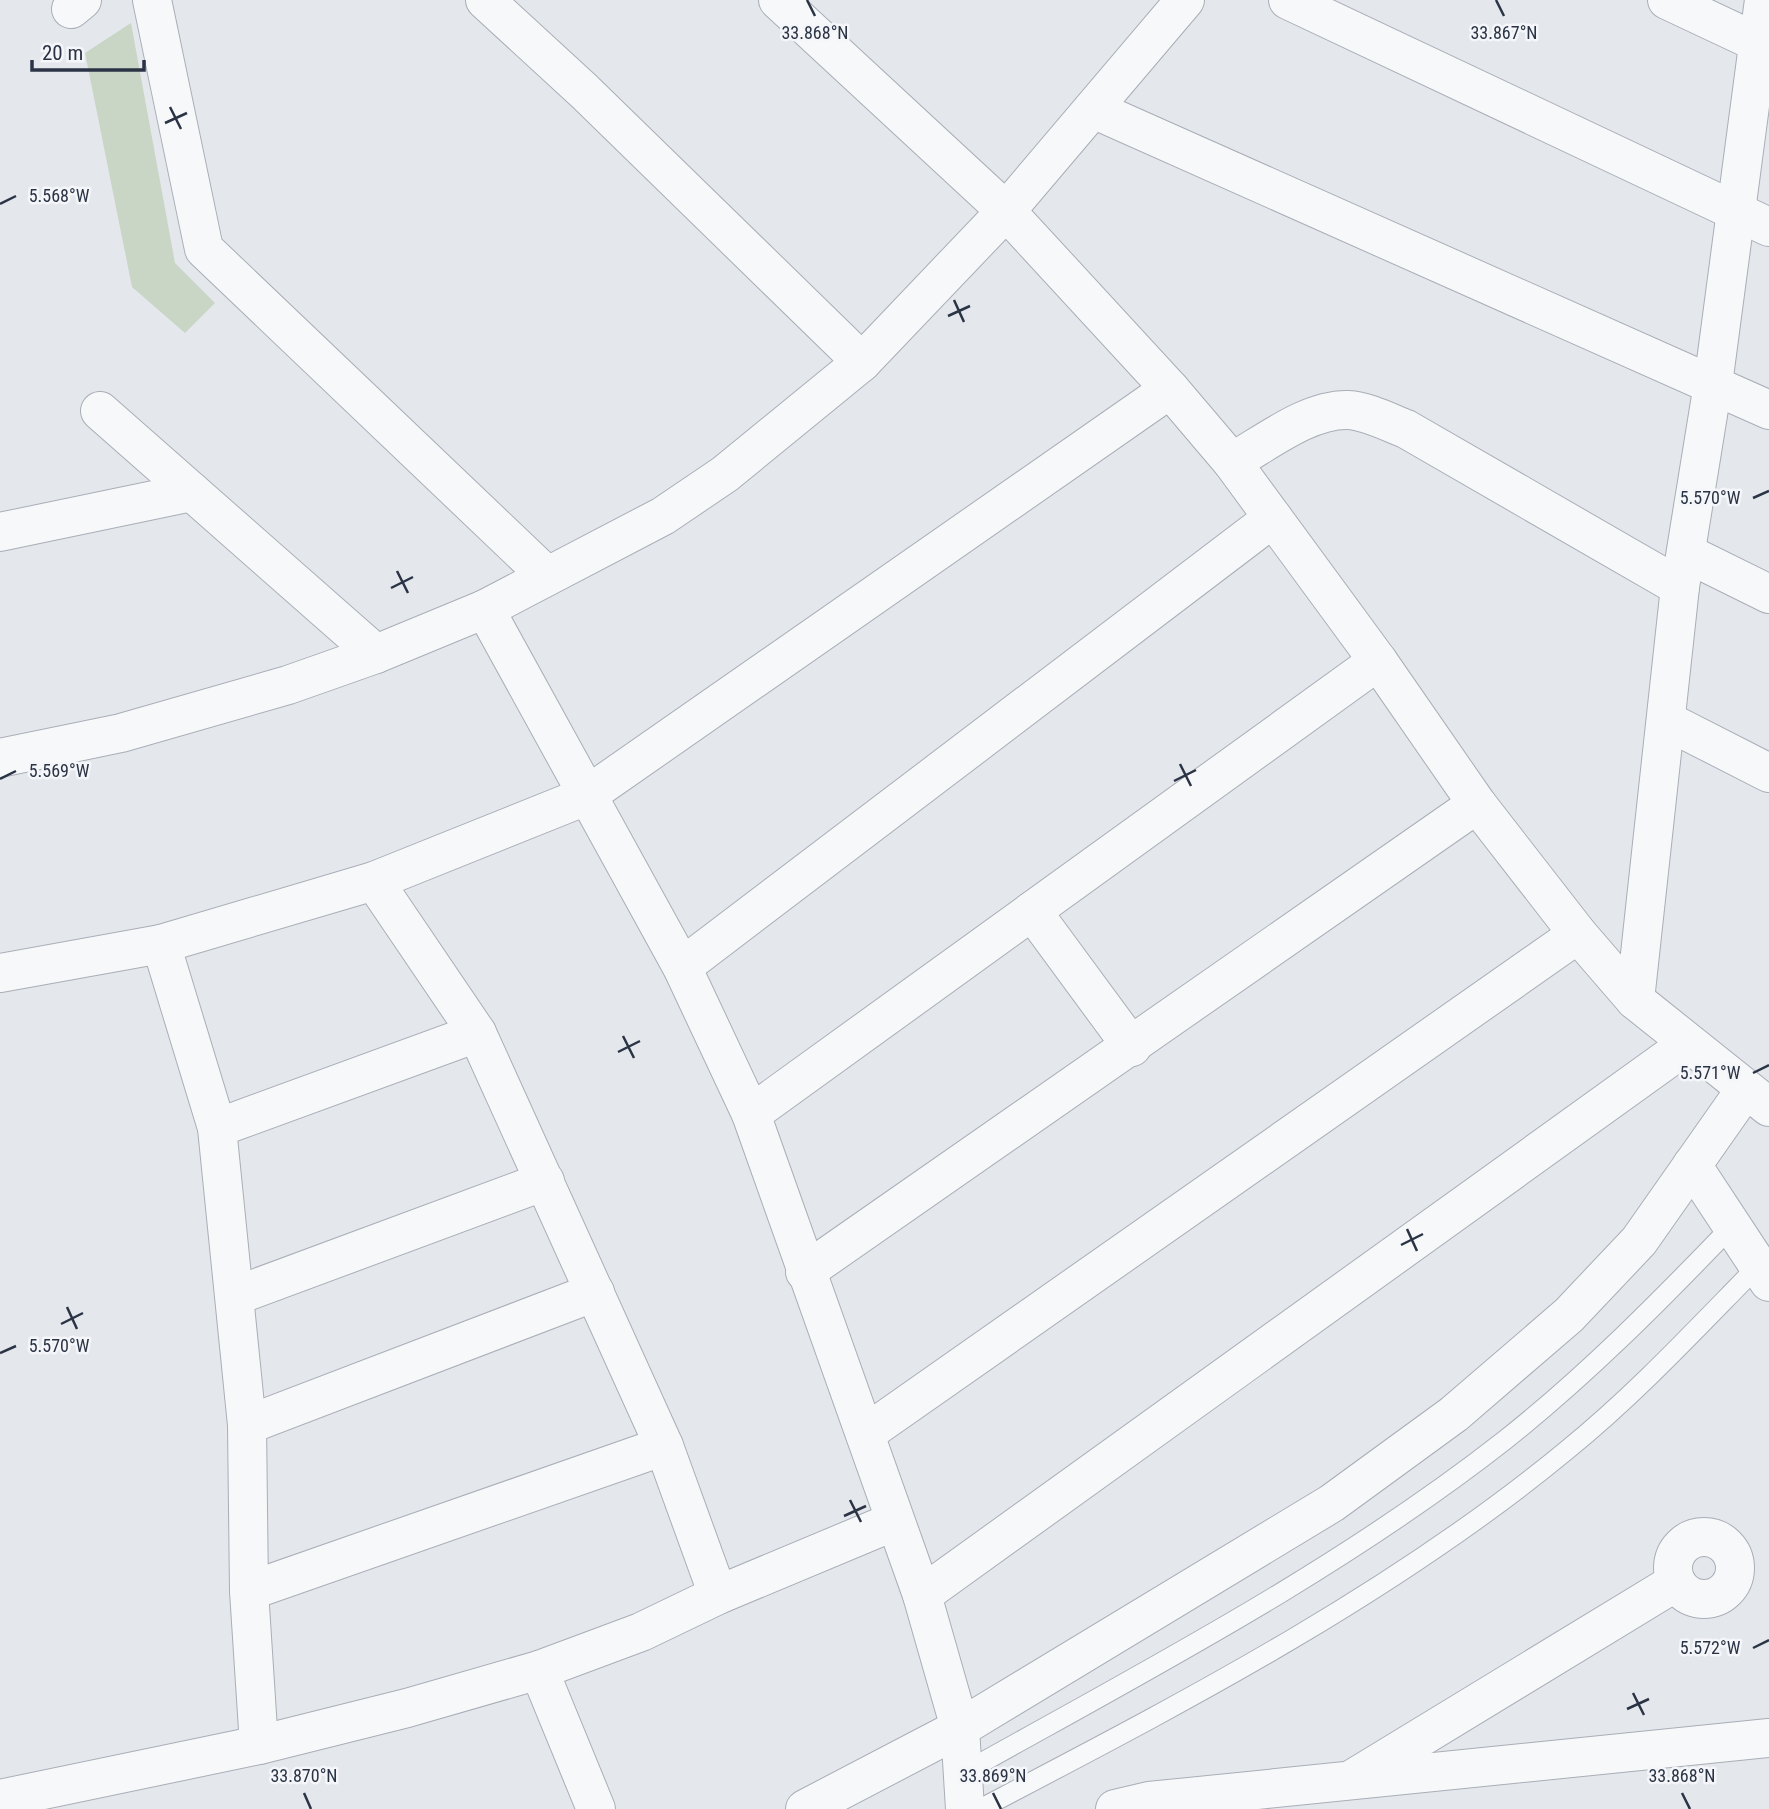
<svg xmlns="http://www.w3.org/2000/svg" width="1769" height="1809" viewBox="0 0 1769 1809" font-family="'Roboto Condensed',sans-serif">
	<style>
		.green { fill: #c9d6c5 }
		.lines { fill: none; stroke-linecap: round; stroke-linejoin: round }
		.lane-casing { stroke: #a9aeb7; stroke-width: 21 }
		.street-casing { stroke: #a9aeb7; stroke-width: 40 }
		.lane { stroke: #f7f8fa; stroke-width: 19 }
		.street { stroke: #f7f8fa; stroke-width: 38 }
		.ticks { fill: none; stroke: #2b3445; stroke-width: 2.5 }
		.ticks-label { font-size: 18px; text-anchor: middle; fill: #2b3445; stroke: #f4f6f9; stroke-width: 5; stroke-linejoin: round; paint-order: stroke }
	</style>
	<rect width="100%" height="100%" fill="#e4e7ec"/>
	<path class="green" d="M131 23 175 263 215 303 185 333 132 287 85 53Z"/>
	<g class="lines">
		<defs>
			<g id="lane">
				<path d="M963 1773C1147 1670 1338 1571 1505 1440 1587 1375 1660 1301 1732 1226"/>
				<path d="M980 1809C1182 1703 1390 1596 1567 1450 1636 1394 1696 1329 1758 1266"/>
			</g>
			<g id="street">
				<path d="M152 0 204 249 547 576"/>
				<path d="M485 0 584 91 862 362"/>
				<path d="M778 0 1006 211 1170 389 1232 462 1378 661 1477 804 1578 934 1635 1000 1769 1107"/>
				<path d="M1288 0 1769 227"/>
				<path d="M1667 0 1769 48"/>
				<path d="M71 9 82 0"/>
				<path d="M1093 109 1769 410"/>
				<path d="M100 411 376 654"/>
				<path d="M1232 462C1266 443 1308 409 1348 410 1367 411 1388 422 1406 429L1680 587"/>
				<path d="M0 532 192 492"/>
				<path d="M1686 553 1769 594"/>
				<path d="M485 609 682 967 751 1114 922 1595 960 1728 965 1809"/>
				<path d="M1667 721 1769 773"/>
				<path d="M0 758 121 733 288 685 376 654 485 609 663 516 725 474 862 362 1006 211 1185 0"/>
				<path d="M374 881 477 1033 664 1446 718 1595"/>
				<path d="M1032 911 1132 1047"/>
				<path d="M161 944 217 1128 247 1425 249 1591 259 1745"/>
				<path d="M682 967 1273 518"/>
				<path d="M0 973 161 944 374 881 586 796 1170 389"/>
				<path d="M1635 1000 1680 587 1713 384 1764 0"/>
				<path d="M751 1114 1378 661"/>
				<path d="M217 1128 477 1033"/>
				<path d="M1692 1165 1769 1282"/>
				<path d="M805 1272 1477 804"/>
				<path d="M235 1296 545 1181"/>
				<path d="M247 1425 595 1292"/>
				<path d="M865 1434 1578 934"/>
				<circle cx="1704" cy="1568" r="31"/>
				<path d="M249 1591 664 1446"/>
				<path d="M922 1595 1688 1044"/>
				<path d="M539 1670 596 1809"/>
				<path d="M1354 1778 1676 1582"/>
				<path d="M0 1799 259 1745 407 1708 539 1670 641 1632 718 1595 895 1521"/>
				<path d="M805 1809 960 1728 1332 1503 1454 1414 1569 1315 1639 1241 1745 1090"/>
				<path d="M1115 1809 1149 1801 1769 1738"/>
			</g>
		</defs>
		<use href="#lane" class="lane-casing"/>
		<use href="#street" class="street-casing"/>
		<use href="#lane" class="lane"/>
		<use href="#street" class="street"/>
	</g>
	<path class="ticks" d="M807 0 815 16M1496 0 1504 16M170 107 181 129M165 123 187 113M0 204 16 196M954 300 964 322M948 316 970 306M1753 498 1769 491M397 571 408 593M391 588 413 577M1180 764 1191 786M0 779 16 771M1174 781 1196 770M623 1036 634 1058M618 1052 640 1041M1753 1073 1769 1065M1407 1229 1417 1251M1401 1245 1423 1234M67 1307 77 1329M61 1324 83 1313M0 1353 16 1346M850 1500 861 1522M844 1516 866 1506M1753 1648 1769 1640M1633 1693 1644 1715M1627 1709 1649 1699M304 1793 311 1809M993 1793 1001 1809M1682 1793 1690 1809"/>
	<g class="ticks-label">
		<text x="815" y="39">33.868°N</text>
		<text x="1504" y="39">33.867°N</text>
		<text x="59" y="202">5.568°W</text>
		<text x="1710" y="504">5.570°W</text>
		<text x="59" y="777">5.569°W</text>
		<text x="1710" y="1079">5.571°W</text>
		<text x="59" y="1352">5.570°W</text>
		<text x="1710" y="1654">5.572°W</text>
		<text x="304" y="1782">33.870°N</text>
		<text x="993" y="1782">33.869°N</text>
		<text x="1682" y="1782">33.868°N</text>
	</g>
	<path d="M32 60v10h112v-10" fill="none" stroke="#2b3445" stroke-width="3.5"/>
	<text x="42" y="60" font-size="21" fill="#2b3445" stroke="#f4f6f9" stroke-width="5" paint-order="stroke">20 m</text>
</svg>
